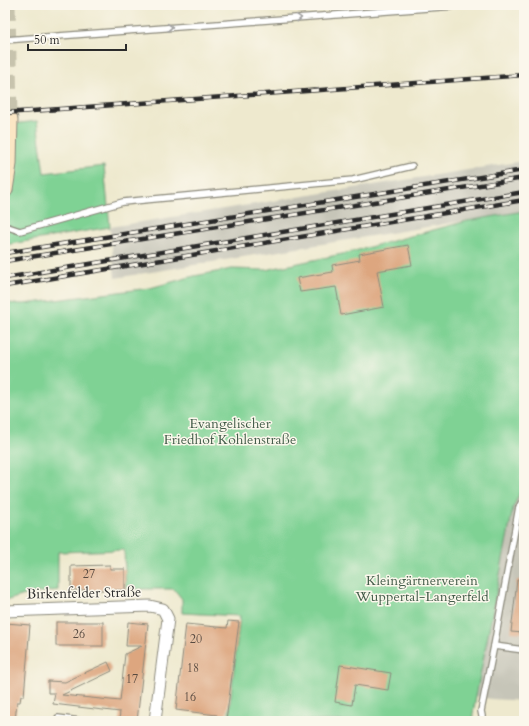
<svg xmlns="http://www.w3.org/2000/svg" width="529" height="726" viewBox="0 0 529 726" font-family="Cardo,serif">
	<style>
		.industrial { fill: #c6c5b8 }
		.green { fill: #7fd294; stroke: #557e60 }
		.building { fill: #dda67f }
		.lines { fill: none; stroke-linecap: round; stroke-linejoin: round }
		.secondary-tunnel { stroke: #c7c3ad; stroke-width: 15; stroke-dasharray: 15 8; stroke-linecap: butt }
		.lane-casing { stroke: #8c8a7c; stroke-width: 8 }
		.street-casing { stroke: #8c8a7c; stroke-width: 13 }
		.secondary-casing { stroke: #8c8a7c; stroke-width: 17 }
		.lane { stroke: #fff; stroke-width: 5.5 }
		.street { stroke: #fff; stroke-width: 11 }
		.secondary { stroke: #fbe6c4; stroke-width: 15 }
		.rail-casing { stroke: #2b2b2b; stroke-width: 4.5 }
		.rail { stroke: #fbf7ec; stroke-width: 3; stroke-dasharray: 9; stroke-linecap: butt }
		.oneway { stroke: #a0a0a0 }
		.labels { text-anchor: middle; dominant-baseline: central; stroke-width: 3; stroke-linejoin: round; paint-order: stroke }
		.number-label { font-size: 12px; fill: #584a40 }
		.park-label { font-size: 14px; fill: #445d4a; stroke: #fbf7ec }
		.street-label { font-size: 14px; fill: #2b2b2b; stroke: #fbf7ec }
	</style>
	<rect width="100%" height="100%" fill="#fbf7ec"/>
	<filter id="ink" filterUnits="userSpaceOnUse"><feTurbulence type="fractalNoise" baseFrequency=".025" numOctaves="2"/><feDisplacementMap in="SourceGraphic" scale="8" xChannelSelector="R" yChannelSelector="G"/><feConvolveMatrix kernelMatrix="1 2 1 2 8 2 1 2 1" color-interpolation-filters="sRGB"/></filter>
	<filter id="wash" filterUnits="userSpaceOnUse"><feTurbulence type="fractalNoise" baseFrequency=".012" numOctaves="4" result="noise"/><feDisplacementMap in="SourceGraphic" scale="16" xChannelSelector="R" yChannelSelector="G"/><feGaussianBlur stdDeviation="0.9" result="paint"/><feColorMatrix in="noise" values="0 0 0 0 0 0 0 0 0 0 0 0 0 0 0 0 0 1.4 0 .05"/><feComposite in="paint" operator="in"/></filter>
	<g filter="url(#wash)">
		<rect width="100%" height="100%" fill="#eee9ce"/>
		<g class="industrial">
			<path d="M524 161V211L115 278 110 227Z"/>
			<path d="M524 483V701L491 699 476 696 513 508Z"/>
		</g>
		<g class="green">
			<path d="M37 121 44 173 104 166 110 227 5 245V125Z"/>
			<path d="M524 211V483L513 508 476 696 473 714 474 721H228L240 616 182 613V599L174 589H126L124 550 58 552V590L28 594 5 601V303L24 304 150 288 194 276 232 269 265 270 347 253 467 221Z"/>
		</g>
		<g id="blocks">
			<g class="building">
				<path d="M408 245 412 265 377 271 384 307 341 315 336 287 300 292 297 278 333 272 332 265 360 260 359 254Z"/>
				<path d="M110 565V569H125V590H71V566Z"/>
				<path d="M517 580 524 581V633L511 632Z"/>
				<path d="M228 621 239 622 226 721H216L217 715 176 710 186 624 227 628Z"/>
				<rect x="56" y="622" width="47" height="24"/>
				<path d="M128 622 148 624 137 721H119L120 712 53 704 55 693H48V681L65 682 108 662 112 671 62 695 120 701 125 654 142 646H126Z"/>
				<path d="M6 623 30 625 24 696H21L20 702H17L15 721H5Z"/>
				<path d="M340 665 391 673 388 690 355 685 352 705 335 702Z"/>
			</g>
		</g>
	</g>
	<g filter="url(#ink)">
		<use href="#blocks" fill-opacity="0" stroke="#8c8a7c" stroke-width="1"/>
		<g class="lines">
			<path class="secondary-tunnel" d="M8 5 10 119"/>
			<defs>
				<g id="lane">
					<path d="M5 40 468 5"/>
					<path d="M5 226 20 231 123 202 353 180 412 166"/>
					<path d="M494 646 519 507 524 498"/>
					<path d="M58 718 80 721"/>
					<path d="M483 721 481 711 494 646 524 650"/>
				</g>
				<path id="street" d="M5 611 150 606 163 609 168 619 155 721"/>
				<path id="secondary" d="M5 190 9 164 10 119"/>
			</defs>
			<use href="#lane" class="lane-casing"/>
			<use href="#street" class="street-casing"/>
			<use href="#secondary" class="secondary-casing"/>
			<use href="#lane" class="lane"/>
			<use href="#street" class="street"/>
			<use href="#secondary" class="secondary"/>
			<defs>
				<g id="rail">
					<path d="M5 113 524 75"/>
					<path d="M5 253 524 170"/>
					<path d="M5 261 524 178"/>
					<path d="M5 278 524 192"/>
					<path d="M5 286 524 200"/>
				</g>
			</defs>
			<use href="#rail" class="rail-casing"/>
			<use href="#rail" class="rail"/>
		</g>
		<defs><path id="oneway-chevron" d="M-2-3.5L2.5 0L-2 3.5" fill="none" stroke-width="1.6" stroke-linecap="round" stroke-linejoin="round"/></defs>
		<g class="oneway">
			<use href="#oneway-chevron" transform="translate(299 18) rotate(-4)"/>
			<use href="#oneway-chevron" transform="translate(170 27) rotate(-4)"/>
		</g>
	</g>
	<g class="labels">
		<g class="number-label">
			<text x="89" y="574">27</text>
			<text x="79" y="634">26</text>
			<text x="196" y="639">20</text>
			<text x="193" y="668">18</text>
			<text x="132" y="679">17</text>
			<text x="190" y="697">16</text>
		</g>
		<g class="park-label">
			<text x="230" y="423">Evangelischer<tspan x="230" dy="16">Friedhof Kohlenstraße</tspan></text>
			<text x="422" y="580">Kleingärtnerverein<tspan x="422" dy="16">Wuppertal-Langerfeld</tspan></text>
		</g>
		<g class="street-label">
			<text transform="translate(84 593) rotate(-1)">Birkenfelder Straße</text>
		</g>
	</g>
	<rect width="529" height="726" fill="none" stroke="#fbf7ec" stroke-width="20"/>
	<path d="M28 44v6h98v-6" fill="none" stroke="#2b2b2b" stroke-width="2"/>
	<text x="34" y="44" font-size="12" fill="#2b2b2b" stroke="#fbf7ec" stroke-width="3" paint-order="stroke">50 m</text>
</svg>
